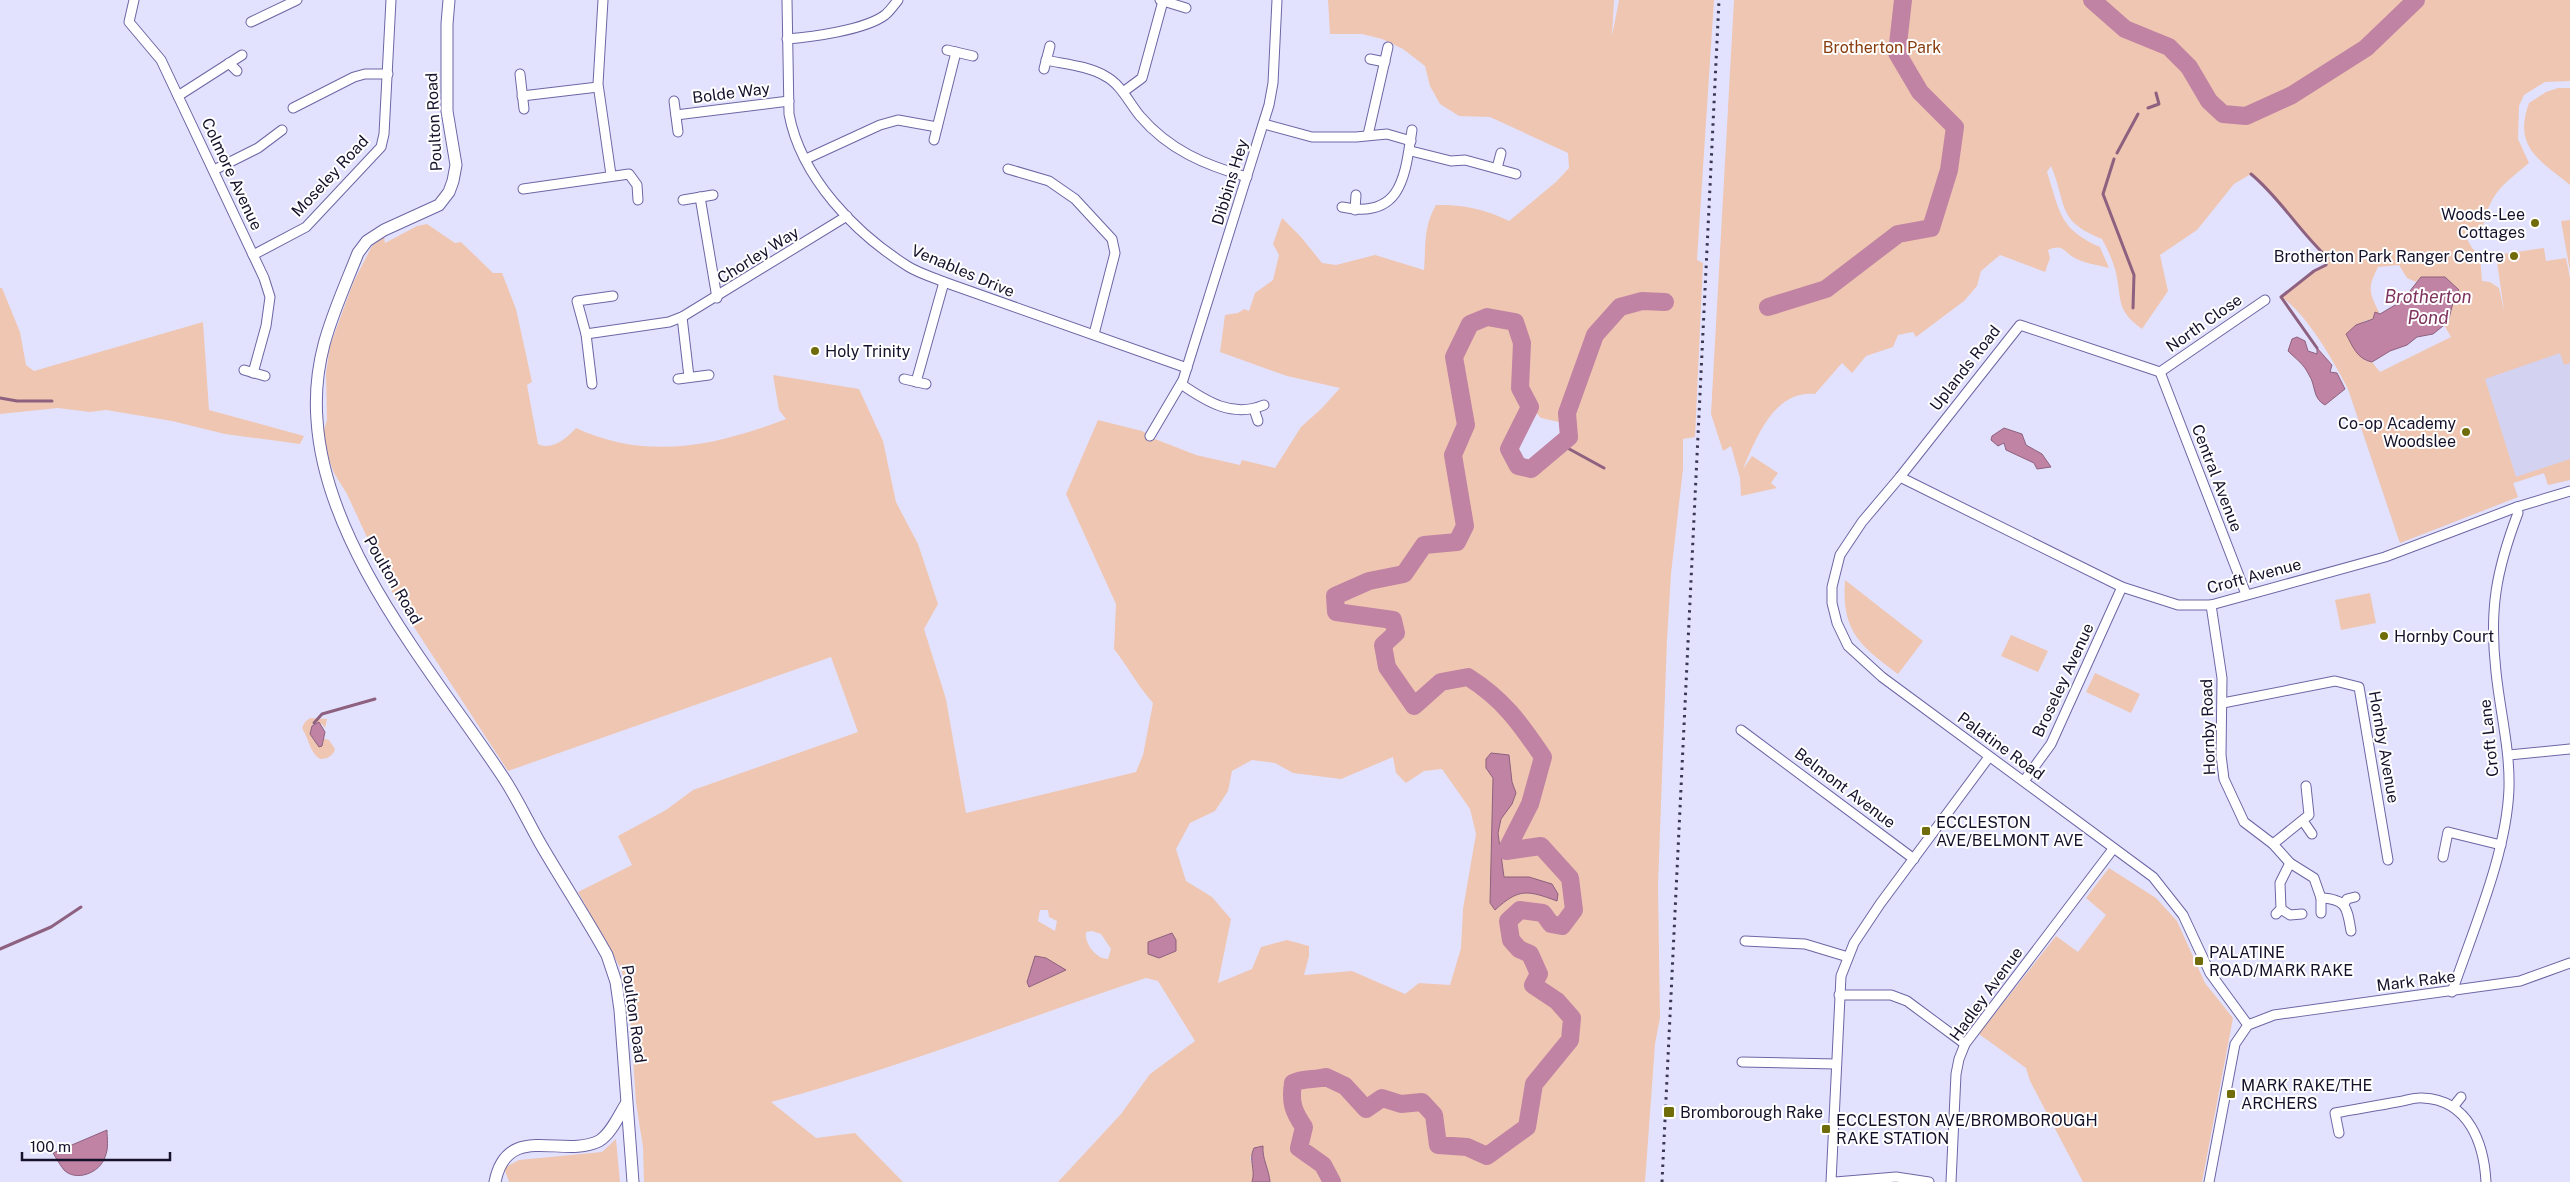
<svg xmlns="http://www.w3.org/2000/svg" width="2570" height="1182" viewBox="0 0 2570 1182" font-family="'Public Sans',sans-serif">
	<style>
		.built { fill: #d3d2f1 }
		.green { fill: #efc6b2; fill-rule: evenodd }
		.water { fill: #c183a3; stroke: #8d617f }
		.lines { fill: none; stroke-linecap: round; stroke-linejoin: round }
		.stream { stroke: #8d617f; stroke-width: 3 }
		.river { stroke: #c183a3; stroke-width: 18 }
		.minor-casing { stroke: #6c66a4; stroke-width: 11 }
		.tertiary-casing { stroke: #6c66a4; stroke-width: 13 }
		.minor { stroke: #fff; stroke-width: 9 }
		.tertiary { stroke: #fff; stroke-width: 11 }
		.rail { stroke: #3a3650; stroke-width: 3; stroke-dasharray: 2.5 5; stroke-linecap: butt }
		.poi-dot { fill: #6f6c09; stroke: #fff; stroke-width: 2 }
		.labels { text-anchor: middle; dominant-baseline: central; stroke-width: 4; stroke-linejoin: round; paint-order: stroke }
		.park-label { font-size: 16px; fill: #883d0e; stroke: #fff }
		.street-label { font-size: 16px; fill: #15112a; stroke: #fff }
		.poi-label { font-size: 16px; fill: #15112a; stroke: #fff; text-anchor: start }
		.water-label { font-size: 18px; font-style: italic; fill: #7e335e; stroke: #fff }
	</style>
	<rect width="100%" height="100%" fill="#e3e2fe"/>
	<path class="built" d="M2570 333V480L2548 485 2544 473 2513 483 2518 497 2400 543 2348 389Z"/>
	<g class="green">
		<path d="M1328 0H1614L1612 36 1619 0H1714L1697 260 1703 263 1695 437 1683 439V469L1671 574 1667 640 1658 886 1660 1018 1655 1044 1645 1182H1270C1269 1167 1262 1160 1263 1147L1250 1157 1254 1174 1252 1182H1058L1121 1114 1150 1074 1195 1041 1158 981 1146 978C1021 1020 898 1068 771 1102L816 1138 855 1133 903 1182H644L643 1147 636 1103 629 998 621 969 578 892 632 865 618 836 666 810 693 790 858 732 831 657 508 771 395 598 347 494 334 473 325 448 323 433 327 420 326 373 330 346 353 283 372 246 384 237 385 243 417 226 427 224 455 243 461 242 493 273H502L516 309 532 382 527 385 538 444C552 451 567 438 576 428 647 461 715 446 786 419L779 410 773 375 859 389 883 441 896 502 918 544 938 604 924 629 946 699 966 813 1136 772 1143 755 1153 703C1138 686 1128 667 1114 649L1116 604 1066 494 1098 420 1142 431 1155 439 1196 455 1240 465 1242 460 1275 468 1301 427 1322 408 1340 388 1287 376 1220 352 1225 315 1238 313 1244 309 1249 311 1255 293 1273 280 1279 255 1273 244 1282 218 1301 237 1322 263 1336 265 1375 255 1424 270C1426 246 1423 227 1436 205 1461 204 1486 209 1509 221L1556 182 1569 168 1568 153 1490 117 1459 116 1440 104 1430 86 1425 66 1403 49 1382 39 1362 34H1330ZM1643 293 1629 299 1596 331 1622 299ZM1530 407 1541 418 1568 424 1569 437 1531 468 1518 466 1509 449ZM1393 757 1396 773 1406 783 1424 771 1442 769 1470 809 1476 834 1463 909 1461 948 1450 985 1419 983 1405 994 1352 971 1304 975 1309 956V946L1287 940 1261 947 1252 969 1218 983 1231 919 1212 897 1186 881 1176 849 1190 823 1215 811 1228 791 1232 771 1252 760 1275 763 1293 773 1341 779ZM1040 910H1048L1049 917 1057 921 1055 931 1038 921ZM1092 931 1101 934 1111 949 1108 959C1096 959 1084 943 1086 932Z"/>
		<path d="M1734 0H2570V81L2545 82 2524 95 2519 106 2518 139 2529 163C2500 187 2490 193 2482 231L2467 239 2472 248 2480 256 2482 281 2490 282 2499 288 2504 311 2496 255 2544 248 2546 261 2566 258 2570 278V363L2564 365 2560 353 2485 379 2516 477 2570 459V480L2548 485 2544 473 2513 483 2518 497 2400 543 2348 389C2335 363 2305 311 2281 297L2314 271 2326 265 2327 257C2299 231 2280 198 2251 174L2234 184 2197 230 2160 255 2168 291 2142 329C2116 310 2122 301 2116 273 2113 261 2108 250 2102 239 2056 220 2068 207 2051 166L2047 172C2060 212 2059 229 2100 247L2109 268C2098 265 2082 263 2073 257 2062 250 2063 244 2048 250L2050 258 2045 272 2000 255 1981 271 1977 286 1964 301 1916 337 1913 332 1898 335 1893 347 1866 356 1852 373 1842 363 1815 394C1774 390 1756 438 1743 469L1752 456 1778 473 1771 483 1777 488 1741 496 1740 478 1731 446 1723 451 1711 414ZM2399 265 2407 278 2416 282 2421 277 2454 299 2448 322 2444 325 2451 337 2380 372 2372 362 2364 360V321L2373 319 2380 314C2369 292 2367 289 2378 267Z"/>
		<path d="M2558 88H2570V185C2542 161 2512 149 2529 103L2546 92Z"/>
		<path d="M2570 220V271L2561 221Z"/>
		<path d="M0 288H2L20 332 26 365 34 371 203 322 209 410 304 436 300 444 225 434 172 421 106 410 90 412 58 408 0 414Z"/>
		<path d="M1845 580 1923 641 1898 674C1860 646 1841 631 1845 580Z"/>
		<path d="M2370 593 2376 623 2341 630 2335 600Z"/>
		<path d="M2011 635 2048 651 2038 672 2001 656Z"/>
		<path d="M2095 673 2140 694 2131 713 2086 692Z"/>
		<path d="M310 718 327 719 325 728 322 724 314 723 311 729 322 743V738L329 740 335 749C333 756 327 759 320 759 310 753 309 739 302 728L305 722Z"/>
		<path d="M2109 868 2156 898 2177 921 2205 983 2233 1018 2202 1182H2083L2030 1081 2026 1068 1979 1034 2056 936 2078 952 2106 915 2086 898Z"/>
		<path d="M616 1139 620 1182H509L504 1168 519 1160 602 1152Z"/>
	</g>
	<g class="water">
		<path d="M2421 277H2445L2459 290 2454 299 2448 322 2433 334 2417 337 2407 345 2390 351 2372 362C2357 359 2353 347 2346 334L2356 325 2373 319 2375 312 2380 314 2402 301Z"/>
		<path d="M2297 337 2305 341 2308 351 2317 354V348L2332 365 2330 372 2337 373 2345 389 2325 405C2312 398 2316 385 2309 375 2304 364 2296 359 2288 351L2292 339Z"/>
		<path d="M2004 428 2022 434 2026 445 2042 454 2051 467 2037 469 2034 463 2006 450 2004 443 1998 446 1991 440 1992 436Z"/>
		<path d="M319 722 325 732 322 746 319 747 310 734 312 726Z"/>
		<path d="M1491 753 1509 755 1512 782 1516 793 1512 804 1501 819 1498 833 1504 877H1529L1552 884 1558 894 1557 901C1527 890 1519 888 1495 910L1490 903 1493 778 1486 768V759Z"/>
		<path d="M1172 933 1176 940V951L1159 958 1148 954V942Z"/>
		<path d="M1035 956 1046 958 1066 970 1029 987 1027 982Z"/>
		<path d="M107 1130C107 1139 109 1148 105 1157 100 1173 76 1182 64 1170 60 1165 56 1158 53 1153Z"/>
		<path d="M1263 1146C1262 1159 1269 1169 1270 1182H1252C1256 1169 1248 1160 1254 1148Z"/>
	</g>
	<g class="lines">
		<g class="stream">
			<path d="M2148 108 2159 104 2156 93"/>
			<path d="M2117 153 2138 114"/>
			<path d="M2114 159 2103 194 2134 275 2133 308"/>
			<path d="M2251 174C2280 198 2299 231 2327 257L2326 265 2314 271 2281 297 2317 348"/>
			<path d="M0 398 17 401H52"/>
			<path d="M1562 445 1604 468"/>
			<path d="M314 723 322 714 375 699"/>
			<path d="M0 949 51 927 81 907"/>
		</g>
		<g class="river">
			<path d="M2092 0 2125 29 2169 47 2189 67 2209 101 2223 114 2246 116 2292 95 2366 48 2416 0"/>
			<path d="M1768 307 1826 289 1898 234 1931 228 1949 170 1955 127 1920 92 1897 53 1903 0"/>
			<path d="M1332 1182 1323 1165 1299 1148 1304 1127C1293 1111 1290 1102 1293 1083 1303 1078 1314 1080 1326 1077L1345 1086 1366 1109 1382 1098 1401 1104 1422 1102 1434 1115 1438 1145 1467 1147 1487 1156 1527 1127 1534 1084 1570 1040 1572 1018 1557 1001 1533 985 1539 974 1530 954 1519 949 1511 940 1508 921 1520 910 1543 913 1551 924 1562 926 1574 910 1570 878 1541 846 1506 851 1530 804 1543 757C1520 723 1503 699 1468 677L1441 682 1414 706 1387 667 1383 645 1396 633 1393 620 1336 612 1335 596 1369 581 1404 574 1424 545 1457 542 1465 526 1453 455 1466 425 1454 357 1470 324 1487 317 1515 322 1522 343 1520 388 1530 407 1509 449 1518 466 1531 469 1569 437 1567 413 1595 335 1620 307 1642 301 1665 302"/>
		</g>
		<defs>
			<g id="minor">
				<path d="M134 0 129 22 161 60 264 278 270 297 266 326 253 373"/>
				<path d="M603 0 598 84 611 175"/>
				<path d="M787 0 789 114C801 178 856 234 909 267 919 273 932 277 944 282L1187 368"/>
				<path d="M1160 0 1186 8"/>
				<path d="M251 22 297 0"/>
				<path d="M787 39C812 37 865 30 885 15 890 11 894 5 898 0"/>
				<path d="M947 50 973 56"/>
				<path d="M1370 59 1385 62"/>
				<path d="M1046 60C1064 64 1089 66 1105 76 1121 84 1129 103 1140 116 1169 150 1205 165 1247 177"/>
				<path d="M229 63 237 71"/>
				<path d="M1044 69 1050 46"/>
				<path d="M520 74 524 109"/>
				<path d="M1123 92 1142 78 1163 1"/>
				<path d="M178 96 242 55"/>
				<path d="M522 96 598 87"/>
				<path d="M674 101 678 132"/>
				<path d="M293 108 354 77 365 74H388"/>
				<path d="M676 115 789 101"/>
				<path d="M1264 124 1312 137H1356L1387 134 1411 141"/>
				<path d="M1368 135 1388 47"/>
				<path d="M934 140 956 52"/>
				<path d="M1411 151 1451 161 1465 160 1516 174"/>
				<path d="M806 159 880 125 898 120 937 127"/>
				<path d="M1497 168 1501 153"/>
				<path d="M1008 169 1049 181 1075 199 1112 239 1115 253 1094 334"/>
				<path d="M214 170 258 148 282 130"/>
				<path d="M523 189 629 174 637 185 638 200"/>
				<path d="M700 197 717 298"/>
				<path d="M683 200 713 195"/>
				<path d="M1342 207C1403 220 1405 174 1412 130"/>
				<path d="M1355 210 1356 195"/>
				<path d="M253 255 306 227 381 147 384 134 391 0"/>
				<path d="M682 317 689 377"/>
				<path d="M586 334 669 322 682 317 847 216"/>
				<path d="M244 370 265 376"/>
				<path d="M2160 372 2020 325 1900 477 1862 522 1840 555 1832 587V603L1837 623 1848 646 1882 677 2153 877 2183 915 2210 973 2248 1025"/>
				<path d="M2160 372 2246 594"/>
				<path d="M2160 372 2265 300"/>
				<path d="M678 379 709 375"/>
				<path d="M904 379 926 384"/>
				<path d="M916 382 944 282"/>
				<path d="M592 384 586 334 577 301 613 296"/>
				<path d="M1181 384C1207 402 1233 418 1264 405"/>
				<path d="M1254 409 1258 421"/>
				<path d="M1150 436 1183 380 1269 105 1273 83 1277 0"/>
				<path d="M1900 477 2122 587 2178 605H2211L2385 557 2517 507 2570 491"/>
				<path d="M2211 605 2222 678 2221 755 2224 779 2244 822 2273 844 2290 863 2314 878 2321 898V913"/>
				<path d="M2223 703 2335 681 2359 687 2388 860"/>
				<path d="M1741 730 1914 859"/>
				<path d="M2509 755 2570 749"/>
				<path d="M2024 781 2051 744 2122 587"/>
				<path d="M2303 821 2312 834"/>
				<path d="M2273 844 2309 815 2306 786"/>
				<path d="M2443 857 2448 832 2501 845"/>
				<path d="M2321 898C2347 899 2347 908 2351 931"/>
				<path d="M2344 904 2347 899 2355 897"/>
				<path d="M2281 909 2290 915 2302 914"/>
				<path d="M2276 914 2281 909 2280 883 2290 863"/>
				<path d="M1745 941 1805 944 1848 957"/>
				<path d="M2452 992C2473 930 2507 853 2509 788 2510 749 2500 711 2496 672 2489 610 2496 571 2518 513L2517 507"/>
				<path d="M1839 995H1891L1907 1001 1965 1044"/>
				<path d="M1742 1062 1836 1064"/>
				<path d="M2453 1107 2461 1097"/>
				<path d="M2339 1133 2335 1113C2356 1109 2376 1106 2397 1102 2405 1101 2415 1097 2423 1098 2469 1100 2484 1144 2486 1182"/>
				<path d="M1831 1182 1841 976 1854 943 1880 904 1989 757"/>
				<path d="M1835 1182 1896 1177 1929 1182"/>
				<path d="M1951 1182 1956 1074 1959 1059 1965 1044 2113 849"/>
				<path d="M2209 1182 2235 1044 2248 1025 2274 1015 2520 981 2570 963"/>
			</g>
			<g id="tertiary">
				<path d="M449 0 447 24V111L456 165 453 181 449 192 439 205 384 230 367 241 358 253C335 311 312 355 317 420 325 547 433 672 501 774 516 796 527 820 540 843 562 881 586 917 607 955L616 982 620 1010 633 1182"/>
				<path d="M495 1182C507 1121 563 1159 599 1141 611 1134 619 1115 626 1104"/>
			</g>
		</defs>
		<use href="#minor" class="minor-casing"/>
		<use href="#tertiary" class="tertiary-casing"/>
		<use href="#minor" class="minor"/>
		<use href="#tertiary" class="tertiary"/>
		<path class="rail" d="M1662 1182 1719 0"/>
	</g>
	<g class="poi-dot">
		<circle cx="2535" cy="223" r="5"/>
		<circle cx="2514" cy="256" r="5"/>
		<circle cx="815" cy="351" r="5"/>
		<circle cx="2466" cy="432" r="5"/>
		<circle cx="2384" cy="636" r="5"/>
		<rect x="1921" y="826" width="10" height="10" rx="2.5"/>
		<rect x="2194" y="956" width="10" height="10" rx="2.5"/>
		<rect x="2226" y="1089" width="10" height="10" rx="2.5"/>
		<rect x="1663" y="1106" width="12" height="12" rx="2.5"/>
		<rect x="1821" y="1124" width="10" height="10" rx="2.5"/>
	</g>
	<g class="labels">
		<g class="park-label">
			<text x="1882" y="47">Brotherton Park</text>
		</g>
		<g class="street-label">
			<text transform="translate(731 93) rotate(-7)">Bolde Way</text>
			<text transform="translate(434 122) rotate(-93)">Poulton Road</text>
			<text transform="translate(232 174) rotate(65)">Colmore Avenue</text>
			<text transform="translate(330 176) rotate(-47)">Moseley Road</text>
			<text transform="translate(1230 182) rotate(-73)">Dibbins Hey</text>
			<text transform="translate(758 255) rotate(-32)">Chorley Way</text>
			<text transform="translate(963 271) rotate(23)">Venables Drive</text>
			<text transform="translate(2204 323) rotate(-35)">North Close</text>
			<text transform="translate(1965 368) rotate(-52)">Uplands Road</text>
			<text transform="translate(2217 478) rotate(69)">Central Avenue</text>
			<text transform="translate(2254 576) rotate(-15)">Croft Avenue</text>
			<text transform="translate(393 580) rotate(60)">Poulton Road</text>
			<text transform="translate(2063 680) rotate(-65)">Broseley Avenue</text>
			<text transform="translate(2208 727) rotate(-92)">Hornby Road</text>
			<text transform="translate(2489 738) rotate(-96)">Croft Lane</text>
			<text transform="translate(2001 746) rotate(36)">Palatine Road</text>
			<text transform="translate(2384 747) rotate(80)">Hornby Avenue</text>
			<text transform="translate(1845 788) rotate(37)">Belmont Avenue</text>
			<text transform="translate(2416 981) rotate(-7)">Mark Rake</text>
			<text transform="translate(1986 994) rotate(-54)">Hadley Avenue</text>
			<text transform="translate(634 1014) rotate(82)">Poulton Road</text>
		</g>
		<g class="poi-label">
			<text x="2525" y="214" text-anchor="end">Woods-Lee<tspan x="2525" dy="18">Cottages</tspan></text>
			<text x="2504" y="256" text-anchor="end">Brotherton Park Ranger Centre</text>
			<text x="825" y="351">Holy Trinity</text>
			<text x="2456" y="423" text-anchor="end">Co-op Academy<tspan x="2456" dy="18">Woodslee</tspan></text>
			<text x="2394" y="636">Hornby Court</text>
			<text x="1936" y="822">ECCLESTON<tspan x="1936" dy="18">AVE/BELMONT AVE</tspan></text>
			<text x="2209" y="952">PALATINE<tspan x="2209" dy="18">ROAD/MARK RAKE</tspan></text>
			<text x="2241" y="1085">MARK RAKE/THE<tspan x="2241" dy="18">ARCHERS</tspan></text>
			<text x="1680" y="1112">Bromborough Rake</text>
			<text x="1836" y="1120">ECCLESTON AVE/BROMBOROUGH<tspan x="1836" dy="18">RAKE STATION</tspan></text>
		</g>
		<g class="water-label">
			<text x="2428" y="296">Brotherton<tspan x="2428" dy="21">Pond</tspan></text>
		</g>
	</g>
	<path d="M22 1152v8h148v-8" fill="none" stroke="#15112a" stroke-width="2.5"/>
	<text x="30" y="1152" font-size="15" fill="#15112a" stroke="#ffffff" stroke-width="4" paint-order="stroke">100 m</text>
</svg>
